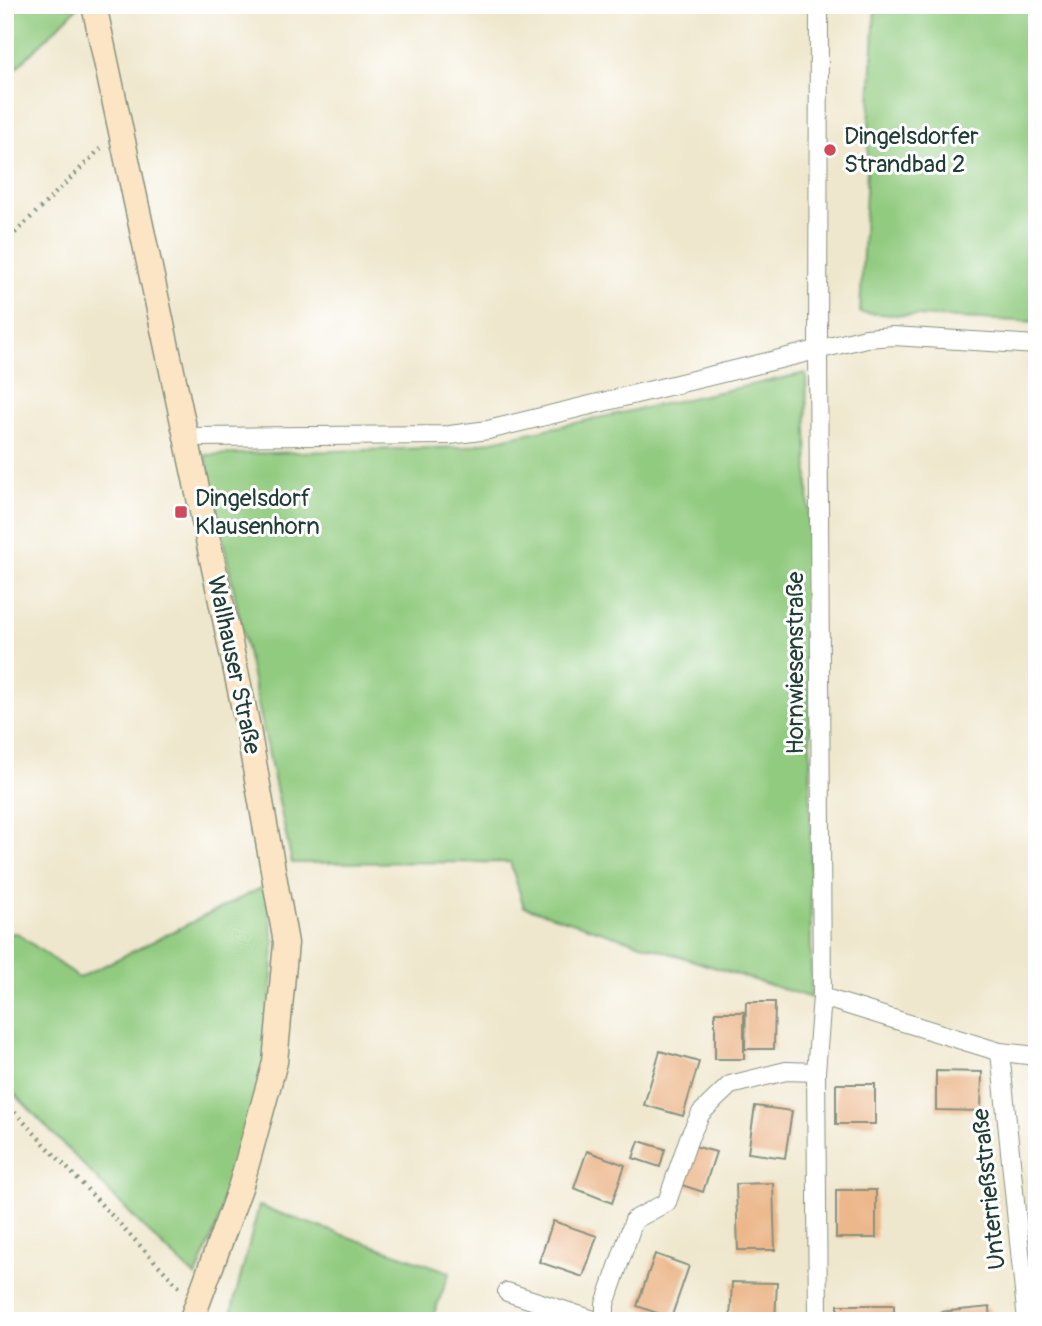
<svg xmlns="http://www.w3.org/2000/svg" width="1042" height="1326" viewBox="0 0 1042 1326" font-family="Pangolin,sans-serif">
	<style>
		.green { fill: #91cb7f; stroke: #58845a; stroke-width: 2 }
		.building { fill: #ecb78b }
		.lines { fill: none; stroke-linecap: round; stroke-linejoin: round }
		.street-casing { stroke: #879280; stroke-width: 20 }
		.secondary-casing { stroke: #879280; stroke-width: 27 }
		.path { stroke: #879280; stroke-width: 4.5; stroke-dasharray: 2 5; stroke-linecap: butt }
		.street { stroke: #fff; stroke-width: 18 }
		.secondary { stroke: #fce5c4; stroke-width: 24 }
		.poi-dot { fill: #d1495b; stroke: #fff; stroke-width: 2.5 }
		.labels { text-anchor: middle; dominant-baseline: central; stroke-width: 6; stroke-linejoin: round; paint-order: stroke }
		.poi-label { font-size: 24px; fill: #1f3d34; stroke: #fff; text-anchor: start }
		.street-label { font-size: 24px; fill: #1f3d34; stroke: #fff }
	</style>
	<rect width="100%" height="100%" fill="#fff"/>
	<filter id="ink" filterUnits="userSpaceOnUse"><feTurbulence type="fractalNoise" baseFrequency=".0143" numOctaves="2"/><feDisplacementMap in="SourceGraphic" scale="14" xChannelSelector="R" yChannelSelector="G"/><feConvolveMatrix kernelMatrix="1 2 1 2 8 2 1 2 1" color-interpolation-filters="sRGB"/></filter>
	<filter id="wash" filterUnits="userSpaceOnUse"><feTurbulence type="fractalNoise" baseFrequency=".00686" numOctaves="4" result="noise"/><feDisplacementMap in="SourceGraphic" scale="28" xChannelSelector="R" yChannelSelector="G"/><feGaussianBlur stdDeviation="1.57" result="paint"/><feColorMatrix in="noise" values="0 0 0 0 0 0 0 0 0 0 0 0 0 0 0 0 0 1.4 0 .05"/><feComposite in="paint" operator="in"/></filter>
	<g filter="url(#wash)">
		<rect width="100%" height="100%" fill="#efe7cd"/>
		<g class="green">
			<path d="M10 5H80L5 79V10Z"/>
			<path d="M875 5H1037V322L860 313Z"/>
			<path d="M806 373 810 587 811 998 524 907 510 862 292 863 205 455 464 447Z"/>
			<path d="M265 886 274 944 266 1063 237 1173 196 1277 151 1235 5 1084V934L17 933 79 978Z"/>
			<path d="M259 1206 450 1272 431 1321H261L231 1313Z"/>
		</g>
		<g id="blocks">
			<g class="building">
				<path d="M746 1002H775L774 1049H745Z"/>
				<rect x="715" y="1012" width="29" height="47"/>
				<path d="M660 1051 699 1062 683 1116 644 1105Z"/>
				<path d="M936 1071 982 1072 981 1111 936 1110Z"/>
				<rect x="836" y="1084" width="39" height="40"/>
				<path d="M755 1106 792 1111 785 1158 748 1153Z"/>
				<path d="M639 1141 665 1149 660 1167 633 1158Z"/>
				<path d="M694 1146 716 1152 703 1192 682 1185Z"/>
				<path d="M587 1151 625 1165 612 1203 574 1188Z"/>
				<path d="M773 1183 775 1250H738L736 1184Z"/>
				<rect x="836" y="1190" width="40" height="48"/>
				<path d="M553 1221 597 1236 583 1277 539 1262Z"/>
				<path d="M655 1254 689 1266 671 1318 637 1306Z"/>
				<path d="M732 1282 777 1283 775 1321H730Z"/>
				<rect x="838" y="1305" width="56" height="16"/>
				<path d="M990 1307 991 1321H941L940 1312Z"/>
			</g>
		</g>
	</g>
	<g filter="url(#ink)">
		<use href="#blocks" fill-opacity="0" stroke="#879280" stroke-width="2"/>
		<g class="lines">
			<defs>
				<g id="street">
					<path d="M187 437 450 435 488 430 866 338 893 336 1037 345"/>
					<path d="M822 997 1000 1052 1037 1056"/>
					<path d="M1000 1052 1027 1321"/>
					<path d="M507 1292 597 1321"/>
					<path d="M605 1321V1304L634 1220 667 1202 689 1138 701 1113 730 1085 786 1071 816 1072"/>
					<path d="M818 1321 816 1072 822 997 818 348 819 5"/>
				</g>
				<path id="secondary" d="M94 5 247 723 286 943 275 1062 241 1185 191 1321"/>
			</defs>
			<use href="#street" class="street-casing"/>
			<use href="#secondary" class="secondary-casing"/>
			<g class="path">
				<path d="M5 243 102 147"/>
				<path d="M5 1102 180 1288"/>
			</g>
			<use href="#street" class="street"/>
			<use href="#secondary" class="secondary"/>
		</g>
	</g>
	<g class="poi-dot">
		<circle cx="830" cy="150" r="7"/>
		<rect x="174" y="505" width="14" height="14" rx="3.5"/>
	</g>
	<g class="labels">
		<g class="poi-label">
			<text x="844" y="136">Dingelsdorfer<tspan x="844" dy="28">Strandbad 2</tspan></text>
			<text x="195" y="498">Dingelsdorf<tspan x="195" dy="28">Klausenhorn</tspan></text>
		</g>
		<g class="street-label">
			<text transform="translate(795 663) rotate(-90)">Hornwiesenstraße</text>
			<text transform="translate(234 665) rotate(78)">Wallhauser Straße</text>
			<text transform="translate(989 1189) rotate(-96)">Unterrießstraße</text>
		</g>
	</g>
	<rect width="1042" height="1326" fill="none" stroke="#fff" stroke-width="28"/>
</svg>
